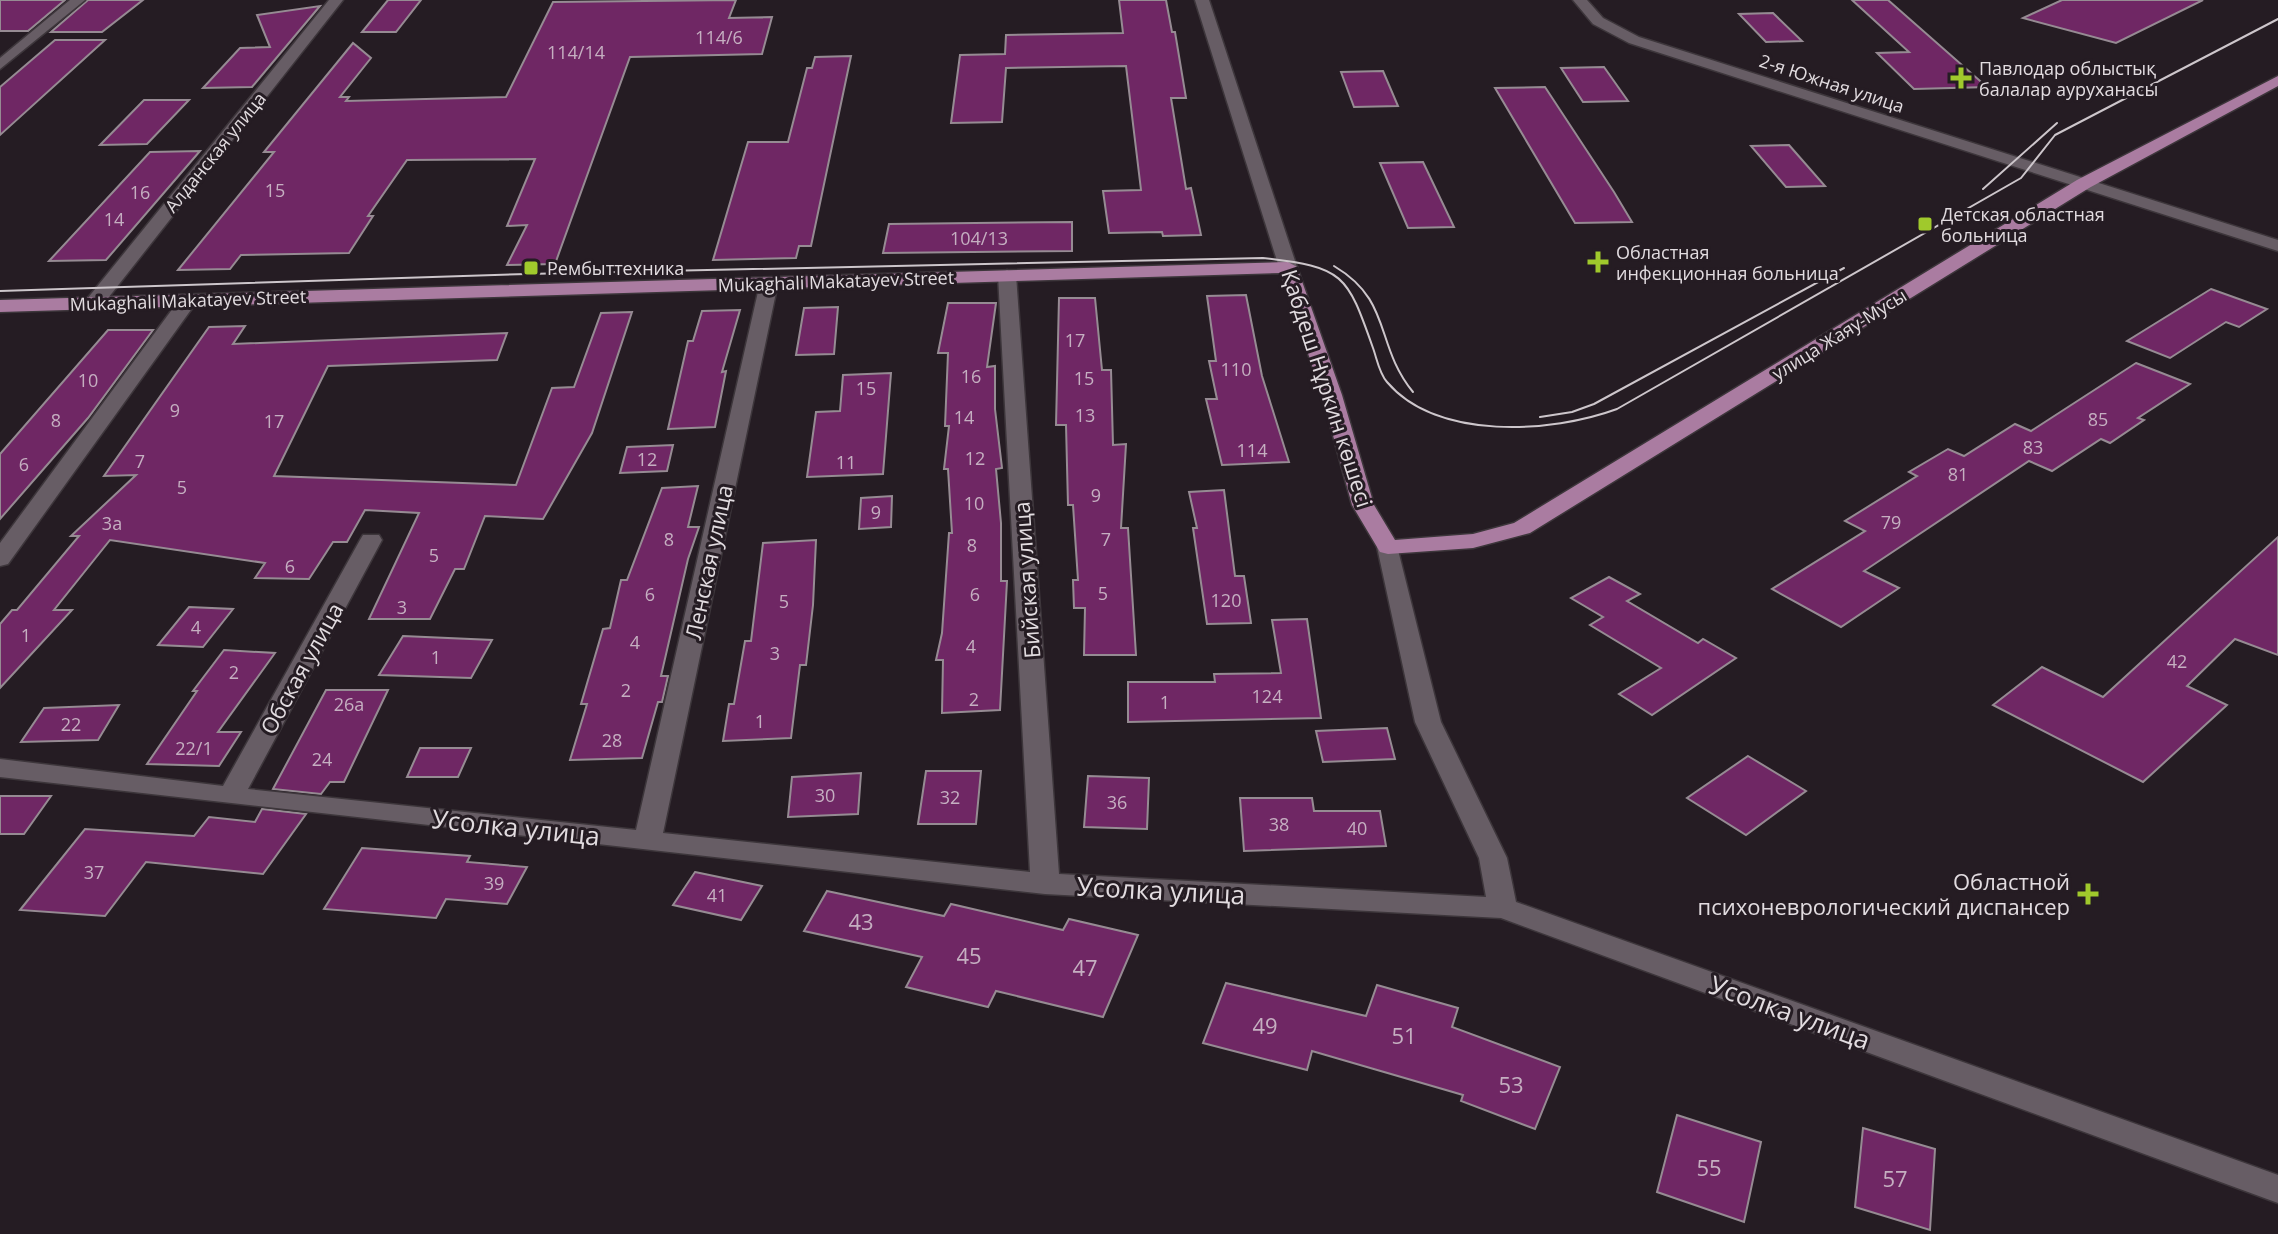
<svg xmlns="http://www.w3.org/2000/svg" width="2278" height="1234" viewBox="0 0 2278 1234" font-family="'Open Sans',sans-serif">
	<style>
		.building { fill: #6f2764; stroke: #968b93; stroke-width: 2 }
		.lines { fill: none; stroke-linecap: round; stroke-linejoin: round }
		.minor-casing { stroke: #3d363b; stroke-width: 3 }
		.major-casing { stroke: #3d363b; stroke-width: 3 }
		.minor { fill: #675d65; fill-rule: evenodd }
		.major { fill: #aa7ca1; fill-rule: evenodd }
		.tram { stroke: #cdc6cb; stroke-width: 2 }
		.poi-dot { fill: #a0c92c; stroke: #251c23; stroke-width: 3 }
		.labels { text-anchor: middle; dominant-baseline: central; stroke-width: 6; stroke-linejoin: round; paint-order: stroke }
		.number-label { font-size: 18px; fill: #c5afc1 }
		.far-poi-label { font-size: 18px; fill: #e2dce0; stroke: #251c23; text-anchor: start }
		.far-street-label { font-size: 18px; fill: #e2dce0; stroke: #251c23 }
		.street-label { font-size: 22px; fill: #e2dce0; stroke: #251c23 }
		.poi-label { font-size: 22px; fill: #e2dce0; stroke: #251c23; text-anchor: end }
		.near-number-label { font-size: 22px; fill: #c5afc1 }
		.near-street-label { font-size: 26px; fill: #e2dce0; stroke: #251c23 }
	</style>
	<rect width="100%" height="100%" fill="#251c23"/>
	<g class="building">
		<path d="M0 0H65L28 31H0Z"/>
		<path d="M88 0H143L102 32H51Z"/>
		<path d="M388 0H421L396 32H362Z"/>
		<path d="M736 0 729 18 772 17 762 54 630 57 555 264 507 265 527 225 507 226 535 159 407 160 368 216H373L349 253 241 255 230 269 178 270 274 152H264L353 43 371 58 340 97H349L346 101 506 97 553 2Z"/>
		<path d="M1119 0H1166L1172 32H1175L1186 98H1171L1186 189 1191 188 1201 235 1163 236 1162 232 1109 233 1103 191 1141 190 1126 66 1006 68 1002 122 951 123 960 55 1005 54 1006 35 1123 33Z"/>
		<path d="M1852 0H1888L1987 87 1914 89 1877 53 1909 52Z"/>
		<path d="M2062 0H2203L2116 43 2023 18Z"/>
		<path d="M320 6 252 87 203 88 240 48 270 47 257 15Z"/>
		<path d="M1773 13 1802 41 1766 42 1739 14Z"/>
		<path d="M55 40H105L0 135V87Z"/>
		<path d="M851 56 811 246H799L796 258 713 260 748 142H788L807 68H812L815 57Z"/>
		<path d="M1604 67 1628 101 1583 102 1561 68Z"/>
		<path d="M1383 71 1398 106 1354 107 1341 72Z"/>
		<path d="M1545 87 1614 192 1632 222 1575 223 1495 88Z"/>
		<path d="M144 100H189L147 144 100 145Z"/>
		<path d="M1789 145 1825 186 1786 187 1751 146Z"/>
		<path d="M200 151 106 260 49 261 150 152Z"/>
		<path d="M1423 162 1454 227 1408 228 1380 163Z"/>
		<path d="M1072 222V251L883 253 889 224Z"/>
		<path d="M2211 289 2267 309 2239 327 2226 322 2170 358 2127 341Z"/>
		<path d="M1246 295 1262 376 1289 462 1222 465 1206 399H1217L1209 361H1216L1207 296Z"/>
		<path d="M1059 298H1095L1102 370H1111L1113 445 1126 444 1121 528H1128L1136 655H1084L1085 608H1074L1073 580H1078L1073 505H1068L1066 425H1056Z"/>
		<path d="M948 303H996L987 367 995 366V409L1002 468 996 469 1001 523V581H1007L1000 710 942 713 943 660H936L942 633 949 533H952L948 469H944L949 426H945L948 353H938Z"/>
		<path d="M838 307 834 354 796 355 804 308Z"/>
		<path d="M740 310 722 372 726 371 715 427 668 429 688 341H693L702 311Z"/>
		<path d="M632 312 592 433 543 519 485 516 464 569H455L430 619H369L419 513 365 510 347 542H333L309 579 255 578 265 563 110 540 54 610H72L0 688V624L12 610H17L79 536H71L136 475 104 476 209 327 245 326 233 344 507 333 497 360 328 366 274 476 516 485 552 388 574 387 601 313Z"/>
		<path d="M108 330H153L88 418 0 519V454Z"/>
		<path d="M2136 363 2190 384 2138 418 2144 420 2110 443 2101 439 2052 471 2029 461 1864 571 1899 588 1841 627 1772 589 1865 531 1845 521 1917 476 1909 472 1948 449 1964 456 2015 424 2031 431Z"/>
		<path d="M891 373 883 474 807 477 816 412 840 411 843 375Z"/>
		<path d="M673 445 667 471 620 473 627 447Z"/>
		<path d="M698 486 688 527H699L688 559 661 676H668L662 702H658L642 758 570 760 587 704H581L603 629 610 628 621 580H627L662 488Z"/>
		<path d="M1224 490 1235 576H1244L1251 623 1207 624 1193 528H1197L1189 492Z"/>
		<path d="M892 496 891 527 859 529 861 498Z"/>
		<path d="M2278 537V655L2235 639 2187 686 2227 705 2143 782 1993 705 2042 667 2103 697Z"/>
		<path d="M816 540 813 605 806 665H800L791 738 723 741 729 704H734L745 641H751L763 543Z"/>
		<path d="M1609 577 1640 594 1627 601 1698 643 1703 639 1736 658 1652 715 1619 694 1661 668 1590 625 1603 617 1571 598Z"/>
		<path d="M189 607 233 609 203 647 158 645Z"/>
		<path d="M1307 619 1321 718 1128 722V682H1215L1214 674 1281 673 1272 620Z"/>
		<path d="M403 636 492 640 471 678 379 675Z"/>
		<path d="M224 650 275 653 218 732H241L219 766 147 764 197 691H193Z"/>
		<path d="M326 690H388L344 782H330L321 794 273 789Z"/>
		<path d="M119 705 98 740 21 742 44 708Z"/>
		<path d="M1387 728 1395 759 1323 762 1316 731Z"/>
		<path d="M420 748H471L458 777H407Z"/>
		<path d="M1748 756 1806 791 1746 835 1687 798Z"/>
		<path d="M926 771H981L976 824H918Z"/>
		<path d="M861 773 858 814 788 817 792 777Z"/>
		<path d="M1088 776 1149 778 1147 829 1084 827Z"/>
		<path d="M0 796H51L24 834H0Z"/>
		<path d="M1240 798H1312L1314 811H1380L1386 846 1244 851Z"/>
		<path d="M262 809 306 814 263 874 146 862 105 916 20 910 85 829 194 836 209 817 255 822Z"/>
		<path d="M362 848 470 856 467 862 527 867 507 904 446 899 436 918 324 909Z"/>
		<path d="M695 872 762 886 741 920 673 905Z"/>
		<path d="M827 891 944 916 951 904 1063 930 1069 919 1138 935 1103 1017 996 991 988 1007 906 987 922 957 804 931Z"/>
		<path d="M1226 983 1366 1016 1377 985 1458 1008 1452 1027 1560 1067 1535 1129 1461 1101 1463 1095 1312 1051 1307 1070 1203 1043Z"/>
		<path d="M1677 1115 1761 1142 1744 1222 1657 1192Z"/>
		<path d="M1863 1128 1935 1149 1930 1230 1855 1207Z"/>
	</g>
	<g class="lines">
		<defs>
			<g id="minor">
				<path d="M70 0H85L0 69V58Z"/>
				<path d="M329 0H343L101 307H87L85 303 87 299Z"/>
				<path d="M1195 0H1209L1297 267 1294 271 1288 272 1279 267Z"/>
				<path d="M1573 0H1587L1603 18 1639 37 2278 240V251L1629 43 1593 24Z"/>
				<path d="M1007 270 1016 275 1059 874 1486 897 1479 858 1415 722 1377 547 1380 542H1396L1441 722 1507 858 1516 902 2278 1175V1203L1501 918 1045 894 0 777V759L223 786 360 540 363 535H379L382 540 248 789 636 830 760 283 769 278 778 283 663 833 1030 872 998 275Z"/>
				<path d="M189 294 198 300 8 564 0 566V543L182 296Z"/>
			</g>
			<path id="major" d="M2278 76V86L2089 188 1530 533 1473 548 1388 554 1380 552 1377 547 1352 505 1322 395 1281 273 0 312V300L1288 262 1297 267 1342 395 1374 505 1395 540 1473 534 1514 523 2077 180Z"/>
		</defs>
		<use href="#minor" class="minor-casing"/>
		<use href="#major" class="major-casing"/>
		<use href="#minor" class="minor"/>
		<use href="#major" class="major"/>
		<g class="tram">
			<path d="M1983 189 2057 123"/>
			<path d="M1334 266C1393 301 1374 344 1413 392"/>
			<path d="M0 291 527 274 1263 258C1344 267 1347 274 1373 348 1377 359 1379 373 1387 382 1437 441 1552 433 1617 409L2021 178 2055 135 2278 19"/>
			<path d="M1540 417 1572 412 1594 404 1844 268"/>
		</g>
	</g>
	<g class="poi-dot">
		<path d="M1957 66h8v8h8v8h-8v8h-8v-8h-8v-8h8z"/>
		<rect x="1917" y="216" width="16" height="16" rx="4"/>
		<path d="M1594 250h8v8h8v8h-8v8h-8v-8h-8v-8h8z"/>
		<rect x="523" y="260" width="16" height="16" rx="4"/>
		<path d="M2084 882h8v8h8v8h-8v8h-8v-8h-8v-8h8z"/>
	</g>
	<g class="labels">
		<g class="number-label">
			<text x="719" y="37">114/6</text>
			<text x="576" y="52">114/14</text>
			<text x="275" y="190">15</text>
			<text x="140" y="192">16</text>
			<text x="114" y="219">14</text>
			<text x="979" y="238">104/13</text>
			<text x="1075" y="340">17</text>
			<text x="1236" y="369">110</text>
			<text x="971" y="376">16</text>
			<text x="1084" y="378">15</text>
			<text x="88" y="380">10</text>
			<text x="866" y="388">15</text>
			<text x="175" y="410">9</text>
			<text x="1085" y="415">13</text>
			<text x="964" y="417">14</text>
			<text x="2098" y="419">85</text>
			<text x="56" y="420">8</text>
			<text x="274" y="421">17</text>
			<text x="2033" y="447">83</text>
			<text x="1252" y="450">114</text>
			<text x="975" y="458">12</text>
			<text x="647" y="459">12</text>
			<text x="140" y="461">7</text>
			<text x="846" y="462">11</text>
			<text x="24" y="464">6</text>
			<text x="1958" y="474">81</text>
			<text x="182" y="487">5</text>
			<text x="1096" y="495">9</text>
			<text x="974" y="503">10</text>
			<text x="876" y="512">9</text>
			<text x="1891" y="522">79</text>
			<text x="112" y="523">3а</text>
			<text x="669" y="539">8</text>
			<text x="1106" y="539">7</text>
			<text x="972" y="545">8</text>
			<text x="434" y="555">5</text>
			<text x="290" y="566">6</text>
			<text x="1103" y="593">5</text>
			<text x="650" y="594">6</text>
			<text x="975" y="594">6</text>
			<text x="1226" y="600">120</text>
			<text x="784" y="601">5</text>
			<text x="402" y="607">3</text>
			<text x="196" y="627">4</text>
			<text x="26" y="635">1</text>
			<text x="635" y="642">4</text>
			<text x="971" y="646">4</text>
			<text x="775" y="653">3</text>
			<text x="436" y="657">1</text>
			<text x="2177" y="661">42</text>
			<text x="234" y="672">2</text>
			<text x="626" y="690">2</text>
			<text x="1267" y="696">124</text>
			<text x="974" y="699">2</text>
			<text x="1165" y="702">1</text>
			<text x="349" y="704">26а</text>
			<text x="760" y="721">1</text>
			<text x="71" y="724">22</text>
			<text x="612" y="740">28</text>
			<text x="194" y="748">22/1</text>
			<text x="322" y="759">24</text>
			<text x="825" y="795">30</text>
			<text x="950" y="797">32</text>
			<text x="1117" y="802">36</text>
			<text x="1279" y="824">38</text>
			<text x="1357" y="828">40</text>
			<text x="94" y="872">37</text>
			<text x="494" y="883">39</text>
			<text x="717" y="895">41</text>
		</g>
		<g class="far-poi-label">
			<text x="1979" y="68">Павлодар облыстық<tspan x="1979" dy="21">балалар ауруханасы</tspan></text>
			<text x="1941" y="214">Детская областная<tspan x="1941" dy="21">больница</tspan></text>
			<text x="1616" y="252">Областная<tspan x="1616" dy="21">инфекционная больница</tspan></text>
			<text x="547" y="268">Рембыттехника</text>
		</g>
		<g class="far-street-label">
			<text transform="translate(1832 83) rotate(18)">2-я Южная улица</text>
			<text transform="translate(215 152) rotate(-51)">Алданская улица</text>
			<text transform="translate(836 281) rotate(-2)">Mukaghali Makatayev Street</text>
			<text transform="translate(188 300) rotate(-2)">Mukaghali Makatayev Street</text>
			<text transform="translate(1839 334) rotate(-32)">улица Жаяу-Мусы</text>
		</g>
		<g class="street-label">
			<text transform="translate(1328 388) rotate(72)">Қабдеш Нұркин көшесі</text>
			<text transform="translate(708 562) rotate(-78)">Ленская улица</text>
			<text transform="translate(1026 580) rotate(-94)">Бийская улица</text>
			<text transform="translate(301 668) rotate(-61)">Обская улица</text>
		</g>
		<g class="poi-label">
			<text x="2070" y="881">Областной<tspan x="2070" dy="25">психоневрологический диспансер</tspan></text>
		</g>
		<g class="near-number-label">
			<text x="861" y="921">43</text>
			<text x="969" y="955">45</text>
			<text x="1085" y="967">47</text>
			<text x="1265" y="1025">49</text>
			<text x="1404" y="1035">51</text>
			<text x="1511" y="1084">53</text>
			<text x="1709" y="1167">55</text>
			<text x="1895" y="1178">57</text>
		</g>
		<g class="near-street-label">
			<text transform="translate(516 827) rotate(6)">Усолка улица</text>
			<text transform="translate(1161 890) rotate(3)">Усолка улица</text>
			<text transform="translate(1790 1012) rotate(20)">Усолка улица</text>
		</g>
	</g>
</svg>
